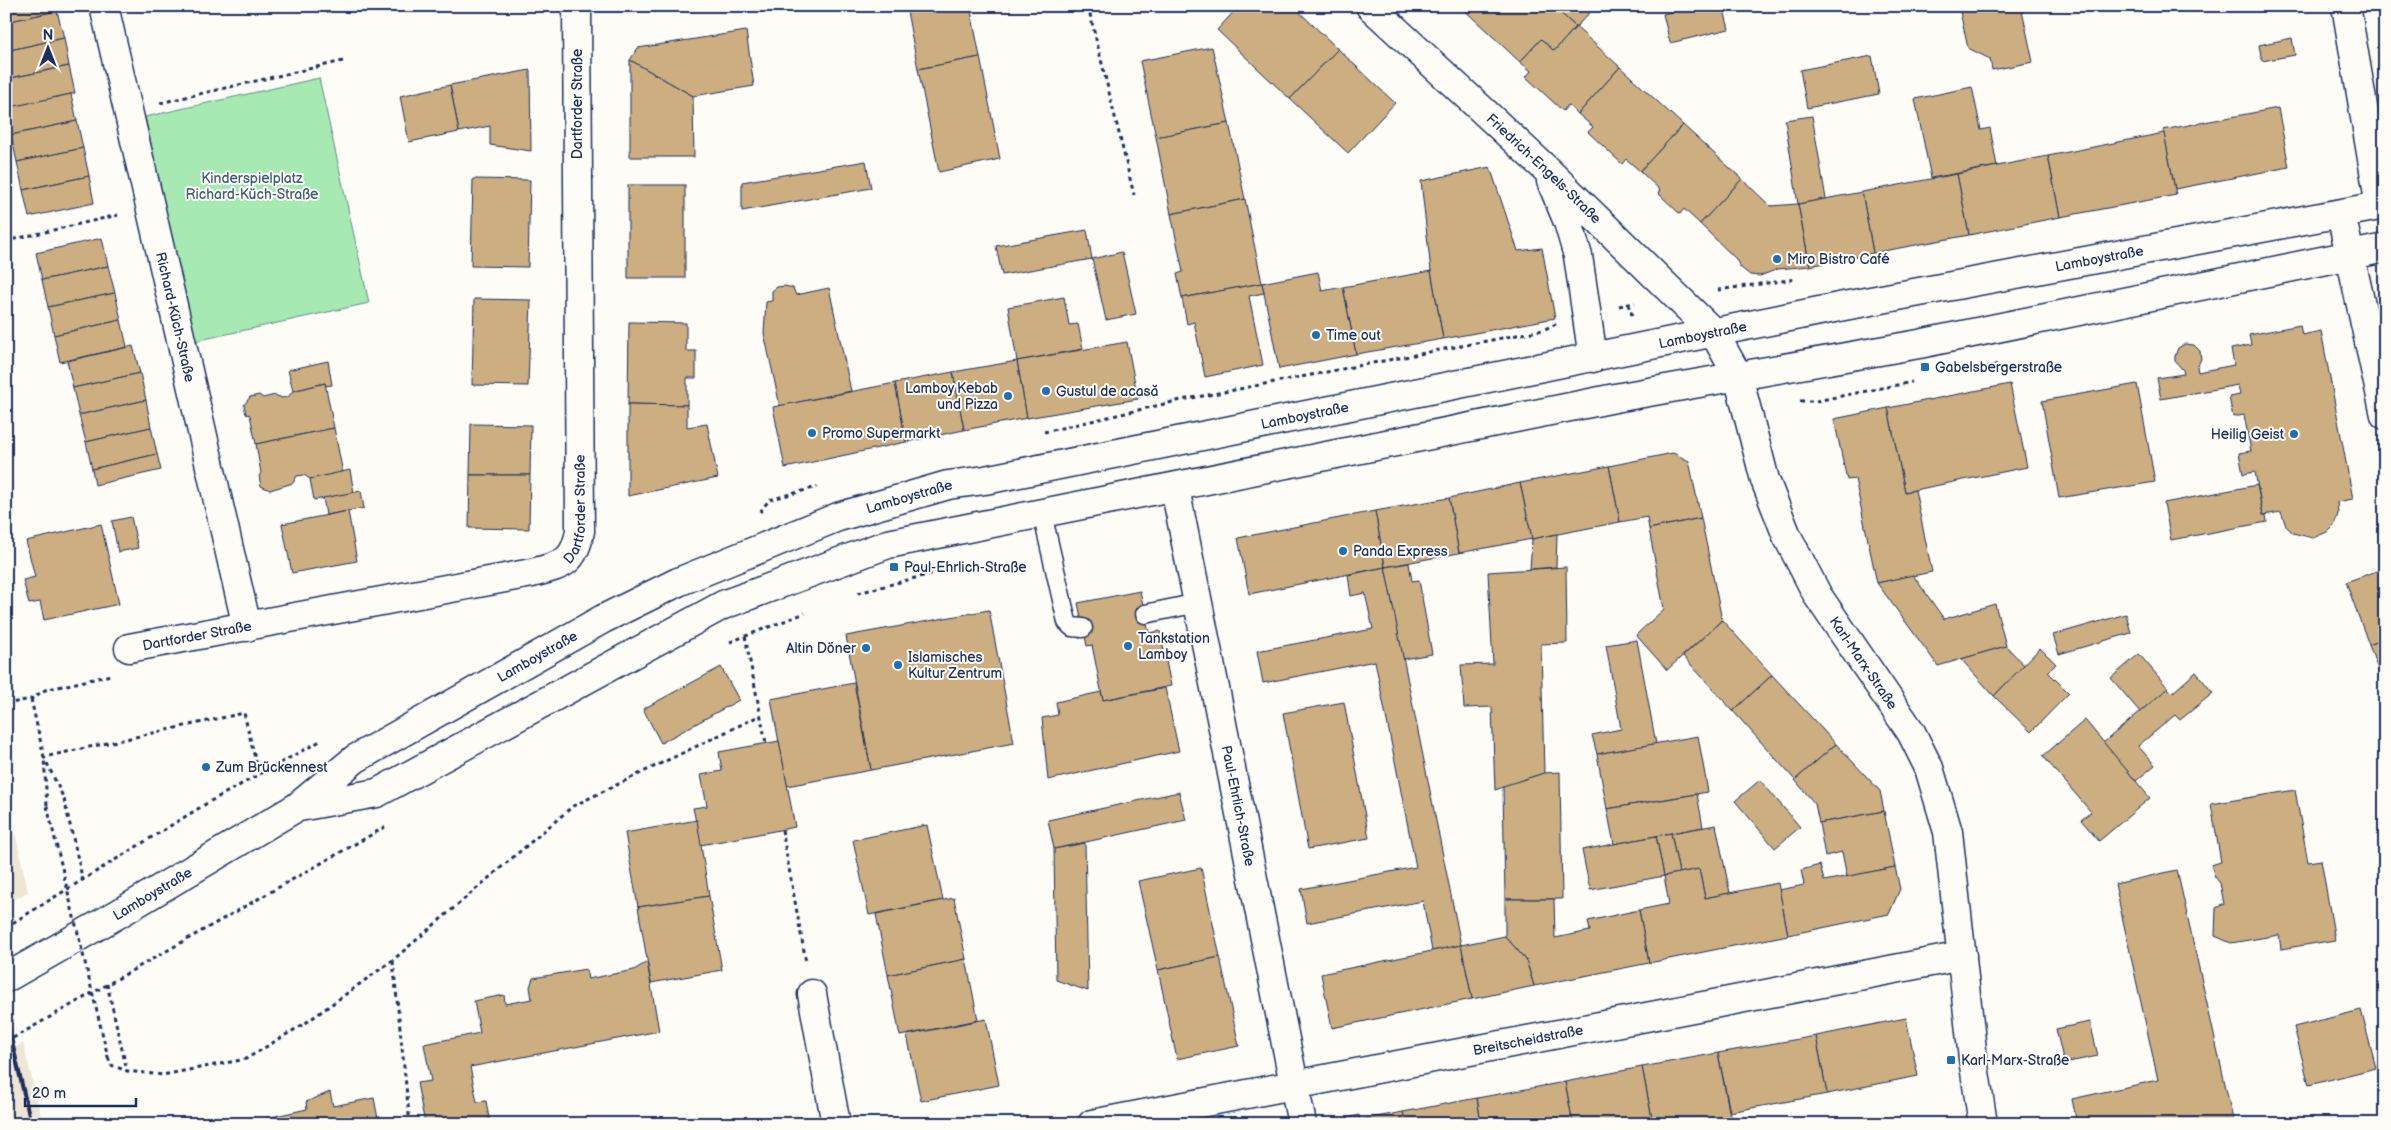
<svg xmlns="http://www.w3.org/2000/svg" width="2391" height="1130" viewBox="0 0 2391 1130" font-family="'Balsamiq Sans',sans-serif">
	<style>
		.built { fill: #eee5d4 }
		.green { fill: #a6e9b3; stroke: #608c88 }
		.building { fill: #ccae81; stroke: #1b2f5e }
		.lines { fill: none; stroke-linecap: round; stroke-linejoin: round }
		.lane-casing { stroke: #1b2f5e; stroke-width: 21 }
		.street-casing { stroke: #1b2f5e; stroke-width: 31 }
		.secondary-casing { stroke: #1b2f5e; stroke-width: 31 }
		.path { stroke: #1b2f5e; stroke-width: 3; stroke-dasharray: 4 4; stroke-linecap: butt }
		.lane { stroke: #fdfcf7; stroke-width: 18 }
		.street { stroke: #fdfcf7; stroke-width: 28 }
		.secondary { stroke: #fdfcf7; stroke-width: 28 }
		.rail { stroke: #1b2f5e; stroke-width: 4 }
		.path-bridge { stroke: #1b2f5e; stroke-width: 3; stroke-dasharray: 4 4; stroke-linecap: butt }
		.poi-dot { fill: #1f6fb2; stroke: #fdfcf7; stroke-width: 2 }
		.labels { text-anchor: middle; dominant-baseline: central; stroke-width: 4; stroke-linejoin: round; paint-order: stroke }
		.street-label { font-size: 14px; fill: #1b2f5e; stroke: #fdfcf7 }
		.park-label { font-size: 14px; fill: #3e5e73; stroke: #fdfcf7 }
		.poi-label { font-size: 14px; fill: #1b2f5e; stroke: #fdfcf7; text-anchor: start }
	</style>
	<rect width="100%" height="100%" fill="#fdfcf7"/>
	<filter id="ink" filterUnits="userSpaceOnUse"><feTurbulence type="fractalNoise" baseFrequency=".02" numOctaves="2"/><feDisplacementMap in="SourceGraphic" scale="10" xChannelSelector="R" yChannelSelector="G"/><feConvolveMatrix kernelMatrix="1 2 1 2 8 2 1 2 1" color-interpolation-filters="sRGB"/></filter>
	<g filter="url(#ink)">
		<g class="built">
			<path d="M6 790 28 892 6 903Z"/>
			<path d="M23 1043 43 1124H6V1053Z"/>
		</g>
		<path class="green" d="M319 78 369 303 195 341 145 117Z"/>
		<g class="building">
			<path d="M6 6H56L57 11 6 22Z"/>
			<path d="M906 6H970L980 57 918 69Z"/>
			<path d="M1239 6H1293L1338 49 1290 99 1217 30Z"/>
			<path d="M1460 6H1553L1576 27 1554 51 1541 39 1520 62Z"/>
			<path d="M1553 6H1596L1576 27Z"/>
			<path d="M1694 6H1723L1729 29 1670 43 1663 14Z"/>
			<path d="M1986 6H2021L2033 62 1992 70 1990 59 1968 48 1960 12Z"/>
			<path d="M57 11 64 38 6 51V22Z"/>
			<path d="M1576 27 1620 67 1578 114 1568 105 1563 111 1526 77 1531 71 1520 62 1541 39 1554 51Z"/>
			<path d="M746 31 754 86 693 96 630 60 638 48Z"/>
			<path d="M64 38 69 66 6 79V51Z"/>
			<path d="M2292 38 2295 55 2262 61 2259 45Z"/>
			<path d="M1212 47 1229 123 1156 137 1140 61Z"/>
			<path d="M1338 49 1395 103 1348 153 1290 99Z"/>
			<path d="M1872 56 1879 94 1807 108 1800 70Z"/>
			<path d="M980 57 1000 159 939 172 918 69Z"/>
			<path d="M630 60 693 96 694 157H630Z"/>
			<path d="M69 66 75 93 10 108 6 79Z"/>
			<path d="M1620 67 1683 125 1640 171 1626 159 1622 164 1588 132 1593 127 1578 114Z"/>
			<path d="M530 70 531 151 490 145V126L459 132 450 85Z"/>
			<path d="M450 85 459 132 409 142 400 96Z"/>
			<path d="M1972 87 1981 130 1990 128 1997 166 1931 178 1915 99Z"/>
			<path d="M71 94 77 121 11 135 6 108Z"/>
			<path d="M2278 108 2289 167 2175 189 2163 130Z"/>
			<path d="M1812 116 1826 199 1798 204 1785 120Z"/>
			<path d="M77 121 83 148 17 162 11 135Z"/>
			<path d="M1229 123 1245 199 1171 214 1156 137Z"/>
			<path d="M1683 125 1742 179 1700 224 1684 209 1680 214 1658 193 1660 190 1640 171Z"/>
			<path d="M2164 133 2176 195 2060 217 2048 156Z"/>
			<path d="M83 148 89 176 23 190 17 162Z"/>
			<path d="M2048 156 2060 217 1969 235 1957 174Z"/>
			<path d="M866 161 871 188 742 211V182Z"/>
			<path d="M1490 167 1518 251 1542 248 1555 318 1443 339 1431 271 1421 181Z"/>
			<path d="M1957 174 1969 235 1873 253 1862 192Z"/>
			<path d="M89 176 94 203 29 217 23 190Z"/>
			<path d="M473 179 530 180 528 267 471 266Z"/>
			<path d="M1742 179 1770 206 1798 204 1810 266 1778 269 1760 276 1750 275 1740 267 1736 259 1700 224Z"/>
			<rect x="628" y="185" width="57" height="93"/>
			<path d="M1862 192 1873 253 1810 266 1798 204Z"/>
			<path d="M1245 199 1262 283 1182 298 1177 274 1183 272 1171 214Z"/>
			<path d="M1087 230 1092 259 1002 275 996 246Z"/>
			<path d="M102 238 108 266 42 280 36 253Z"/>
			<path d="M1122 252 1136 314 1106 320 1092 259Z"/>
			<path d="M108 266 115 293 48 307 42 280Z"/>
			<path d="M1431 271 1443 339 1356 354 1343 287Z"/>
			<path d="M1318 272 1322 291 1343 287 1356 354 1279 369 1262 283Z"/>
			<path d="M1262 283 1264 293 1249 296 1263 365 1205 377 1194 322 1187 324 1182 298Z"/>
			<path d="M785 286 793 288 796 295 829 288 851 391 780 406 764 333 766 302 772 301V291L777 287Z"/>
			<path d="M115 293 121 320 54 335 48 307Z"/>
			<path d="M1064 297 1069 325 1078 324 1083 349 1017 361 1008 307Z"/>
			<path d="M474 299 531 300 528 386 472 385Z"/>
			<path d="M121 320 127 347 60 362 54 335Z"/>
			<path d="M629 322 686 323V351H696V378H687V405L628 404Z"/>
			<path d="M2300 325 2302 335 2321 331 2353 499 2337 502 2338 514 2334 525 2327 532 2313 538 2293 533 2286 526 2281 512 2263 515 2255 472 2243 474 2239 453 2251 451 2244 415 2233 417 2229 397 2240 395 2238 385 2161 399 2157 378 2184 374 2183 370 2175 361V356L2178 348 2185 344 2194 345 2200 351 2201 359 2197 367 2198 372 2234 365 2231 349 2251 345 2249 335Z"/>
			<path d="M1127 342 1138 399 1027 418 1017 361Z"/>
			<path d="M133 346 140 373 73 388 67 361Z"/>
			<path d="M328 361 332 385 325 386V383L293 391 288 370Z"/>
			<path d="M1017 361 1027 418 964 430 953 372Z"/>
			<path d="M953 372 964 430 906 442 895 383Z"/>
			<path d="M140 373 146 400 79 415 73 388Z"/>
			<path d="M325 383 334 428 256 444 250 415 246 414 244 405 250 397 259 395 263 398 275 395 282 398 288 397 293 391Z"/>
			<path d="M895 383 906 442 785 468 773 407Z"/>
			<path d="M2010 384 2027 467 1905 492 1888 408Z"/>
			<path d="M2137 384 2155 482 2059 498 2042 401Z"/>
			<path d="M146 400 151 427 86 442 79 415Z"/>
			<path d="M628 404 687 405V427L707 424 718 478 628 496Z"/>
			<path d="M1888 408 1905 492 1915 490 1932 572 1877 583 1855 479 1847 480 1834 419Z"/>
			<path d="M471 424 531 425 530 475H470Z"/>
			<path d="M151 427 157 454 92 469 86 442Z"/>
			<path d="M334 428 343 473 310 479 304 475 297 476 293 483 270 490 261 486 259 476 261 473 256 444Z"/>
			<path d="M1673 453 1689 461 1701 518 1649 529 1647 517 1620 522 1609 466Z"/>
			<path d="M157 454 161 470 95 485 92 469Z"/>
			<path d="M1609 466 1620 522 1532 539 1520 483Z"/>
			<path d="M350 470 354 493 314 500 310 479Z"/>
			<path d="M470 475H530L529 529 469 528Z"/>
			<path d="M1520 483 1532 539 1459 553 1449 498Z"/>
			<path d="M2257 485 2263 515H2266L2267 522 2171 540 2164 503Z"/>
			<path d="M361 491 364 508 326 515 323 498Z"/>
			<path d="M1449 498 1459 553 1385 567 1375 511Z"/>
			<path d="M348 511 357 561 292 573 282 524Z"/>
			<path d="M1375 511 1385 567 1249 594 1238 538Z"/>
			<path d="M131 517 138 548 118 552 112 521Z"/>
			<path d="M1701 518 1722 620 1667 670 1636 635 1664 609 1649 529Z"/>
			<path d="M101 524 119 604 44 620 40 602 29 604 23 580 35 577 26 541Z"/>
			<path d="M1557 534 1556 567 1530 569 1532 539Z"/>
			<path d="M1409 563 1412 581 1419 580 1432 654 1403 659 1385 567Z"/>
			<path d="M1385 567 1461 945 1432 951 1423 901 1307 923 1301 889 1416 867 1375 661 1263 683 1257 651 1373 629 1365 593 1351 596 1348 575Z"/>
			<path d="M1566 567 1567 643 1541 644 1544 773 1495 790 1492 707 1464 708 1461 665 1493 664 1488 572Z"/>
			<path d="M2385 568V639L2369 645 2346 582Z"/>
			<path d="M1913 575 1944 619 1995 604 2006 646 1938 666 1877 583Z"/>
			<path d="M1140 591 1149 633 1160 631 1171 686 1103 700 1092 645 1087 646 1078 603Z"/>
			<path d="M989 610 1014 743 871 770 846 636Z"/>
			<path d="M2126 614 2131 633 2059 654 2053 635Z"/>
			<path d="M1722 620 1772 675 1733 711 1683 656Z"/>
			<path d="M2385 639V689L2369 645Z"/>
			<path d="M1637 640 1656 744 1597 754 1592 735 1621 729 1606 645Z"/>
			<path d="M2006 646 2024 665 1994 696 1961 659Z"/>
			<path d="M2040 648 2056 664 2048 672 2069 693 2031 732 1994 696Z"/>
			<path d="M2139 654 2168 688 2140 712 2111 678Z"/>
			<path d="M721 667 739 700 661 743 643 709Z"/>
			<path d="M2196 672 2213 693 2180 720 2175 715 2138 746 2155 765 2136 781 2103 743 2168 688 2172 693Z"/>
			<path d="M1772 675 1836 744 1795 780 1733 711Z"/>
			<path d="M854 683 871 770 787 786 771 699Z"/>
			<path d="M1165 688 1179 751 1048 780 1042 718 1058 715 1056 702 1101 692 1103 700Z"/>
			<path d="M1344 702 1369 838 1308 849 1283 713Z"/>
			<path d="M2085 720 2150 798 2099 841 2081 820 2091 812 2043 756Z"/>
			<path d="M1698 736 1708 792 1607 809 1597 754Z"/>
			<path d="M779 741 795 827 701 845 693 808 707 806 701 775 722 771 719 752Z"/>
			<path d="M1836 744 1880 791 1884 811 1819 823 1815 804 1795 780Z"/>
			<path d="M1560 772 1562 899H1505L1503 786 1544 773Z"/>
			<path d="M1760 780 1800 827 1775 848 1735 801Z"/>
			<path d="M2295 790 2308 862 2321 860 2335 940 2281 949 2279 935 2231 943 2215 936 2216 908 2224 904 2220 883 2215 877 2211 865 2221 862 2211 804Z"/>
			<path d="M1179 792 1186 820 1054 849 1048 820Z"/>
			<path d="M1697 794 1703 827 1614 844 1607 809Z"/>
			<path d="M1884 811 1895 867 1847 877 1842 852 1825 856 1819 823Z"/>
			<path d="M697 820 709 896 638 907 625 833Z"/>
			<path d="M927 825 943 900 869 915 853 840Z"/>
			<path d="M1716 825 1730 893 1705 898 1699 869 1679 873 1671 833Z"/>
			<path d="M1671 833 1679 873 1664 876 1656 836Z"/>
			<path d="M1656 836 1664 876 1590 890 1582 850Z"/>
			<path d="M1085 843 1088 991 1056 980 1054 849Z"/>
			<path d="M1820 865 1824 881 1895 867 1900 889 1889 914 1788 935 1779 890 1804 885 1801 870Z"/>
			<path d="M1201 868 1220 957 1158 970 1138 881Z"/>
			<path d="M1699 869 1705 898 1778 883 1788 935 1649 963 1639 910 1669 904 1664 876Z"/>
			<path d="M2177 870 2234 1124H2077L2072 1099 2158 1080 2115 884Z"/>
			<path d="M709 896 722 970 651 983 638 907Z"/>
			<path d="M954 898 966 959 888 975 876 914Z"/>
			<path d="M1505 899H1554L1555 938 1590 931 1588 921 1639 910 1649 963 1534 986 1526 960 1505 936Z"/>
			<path d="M1505 936 1526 960 1534 986 1472 999 1461 945Z"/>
			<path d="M1461 945 1472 999 1332 1028 1321 974Z"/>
			<path d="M1220 957 1239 1046 1177 1059 1158 970Z"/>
			<path d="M966 959 978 1020 900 1036 888 975Z"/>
			<path d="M647 962 659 1031 470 1067 477 1102 486 1101 490 1124H425L417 1083 431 1081 424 1044 480 1033 474 1001 504 995 505 1004 532 999 530 987 533 978 586 969 588 979 634 970Z"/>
			<path d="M2361 1010 2376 1068 2309 1085 2294 1027Z"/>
			<path d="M1906 1018 1918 1076 1827 1094 1816 1036Z"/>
			<path d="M986 1019 999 1085 921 1101 907 1035Z"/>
			<path d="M2090 1022 2098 1056 2064 1063 2056 1029Z"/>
			<path d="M1816 1036 1827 1094 1730 1112 1718 1053Z"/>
			<path d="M1718 1053 1731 1121 1717 1124H1653L1642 1067Z"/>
			<path d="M1642 1067 1653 1124H1573L1565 1082Z"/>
			<path d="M1565 1082 1573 1124H1481L1477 1098Z"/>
			<path d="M330 1092 333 1106 374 1098 379 1124H263L262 1119 307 1109 306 1102Z"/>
			<path d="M1477 1098 1481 1124H1406L1403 1112Z"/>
			<path d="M1403 1112 1406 1124H1342L1344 1119 1359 1115 1360 1120Z"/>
		</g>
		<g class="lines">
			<defs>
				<g id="lane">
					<path d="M1042 513 1067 622 1072 627 1083 628"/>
					<path d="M1145 614 1198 603"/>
				</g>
				<g id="street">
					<path id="s1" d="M104 6 247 627"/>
					<path id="s2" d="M1370 6 1547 170 1714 333 1738 376 1765 480 1787 536 1818 596 1911 732 1929 768 1948 832 1973 1059 1983 1124"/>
					<path d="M2346 6 2380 206"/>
					<path d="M1551 181 1568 222 1578 256 1593 358"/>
					<path d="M2341 214 2385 415"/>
					<path id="s3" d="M1175 488 1302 1124"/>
					<path id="s4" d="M129 648 532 573C562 565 574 564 580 531L577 6"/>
					<path d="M812 994 836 1124"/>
					<path id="s5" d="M1092 1124 1962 956"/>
				</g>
				<g id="secondary">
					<path d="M299 807 377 793 723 605 888 544 1615 398 1919 344 2385 248"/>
					<path id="s6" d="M6 978 118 914 297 807 355 759 603 619 678 582 838 517 948 485 985 480 1844 306 2385 205"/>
				</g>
			</defs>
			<use href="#lane" class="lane-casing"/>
			<use href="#street" class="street-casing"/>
			<use href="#secondary" class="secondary-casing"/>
			<g class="path">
				<path d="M1088 6 1134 195"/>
				<path d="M160 103 343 61"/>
				<path d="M6 241 118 215"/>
				<path d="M1718 290 1796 279"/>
				<path d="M1628 304 1632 315"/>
				<path d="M1619 306 1635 303"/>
				<path d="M1962 372 2000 364"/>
				<path d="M1800 401H1816L1912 382"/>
				<path d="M1044 432 1177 401 1543 330 1556 324"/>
				<path d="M760 512 769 500 817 487"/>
				<path d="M858 593 961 566"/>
				<path d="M745 636 766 743"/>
				<path d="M730 642 805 613"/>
				<path d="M31 699 44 757 47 806"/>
				<path d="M6 704 31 699 45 690 111 675"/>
				<path d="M782 830 806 962"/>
				<path d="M83 881 64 799 44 757 244 713 259 775"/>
				<path d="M6 927 209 802 322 740"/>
				<path d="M393 961 410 1124"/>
				<path d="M107 984 127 1071"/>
				<path d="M6 1042 385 827"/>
				<path d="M108 1057 111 1065 127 1071 163 1075 246 1059 307 1022 393 960 573 806 761 715"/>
			</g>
			<use href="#lane" class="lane"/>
			<use href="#street" class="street"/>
			<use href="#secondary" class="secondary"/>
			<path class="rail" d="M6 1016 31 1124"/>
			<path class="path-bridge" d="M47 806 108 1057"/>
		</g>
	</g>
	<g class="poi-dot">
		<circle cx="1777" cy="259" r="5"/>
		<circle cx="1316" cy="335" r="5"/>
		<rect x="1920" y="362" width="10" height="10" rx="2.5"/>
		<circle cx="1046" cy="391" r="5"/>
		<circle cx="1008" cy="396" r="5"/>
		<circle cx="812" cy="433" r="5"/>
		<circle cx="2294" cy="434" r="5"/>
		<circle cx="1343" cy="551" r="5"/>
		<rect x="889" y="562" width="10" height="10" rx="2.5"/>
		<circle cx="1128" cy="646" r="5"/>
		<circle cx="866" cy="648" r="5"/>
		<circle cx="898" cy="665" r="5"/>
		<circle cx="206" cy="767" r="5"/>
		<rect x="1946" y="1055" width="10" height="10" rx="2.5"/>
	</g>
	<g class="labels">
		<g class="street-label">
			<text transform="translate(577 104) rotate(-90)">Dartforder Straße</text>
			<text stroke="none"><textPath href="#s2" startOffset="238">Friedrich-Engels-Straße</textPath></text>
			<text stroke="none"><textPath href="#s6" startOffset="2242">Lamboystraße</textPath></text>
			<text stroke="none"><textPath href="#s1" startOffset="319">Richard-Küch-Straße</textPath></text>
			<text stroke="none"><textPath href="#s6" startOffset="1838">Lamboystraße</textPath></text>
			<text stroke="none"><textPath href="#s6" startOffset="1432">Lamboystraße</textPath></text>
			<text stroke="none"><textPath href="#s6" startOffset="1028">Lamboystraße</textPath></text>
			<text stroke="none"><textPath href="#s4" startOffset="501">Dartforder Straße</textPath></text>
			<text stroke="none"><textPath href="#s4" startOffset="69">Dartforder Straße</textPath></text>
			<text stroke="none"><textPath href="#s6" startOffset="622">Lamboystraße</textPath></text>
			<text stroke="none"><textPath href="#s2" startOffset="840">Karl-Marx-Straße</textPath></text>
			<text stroke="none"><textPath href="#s3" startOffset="324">Paul-Ehrlich-Straße</textPath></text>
			<text stroke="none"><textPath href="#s6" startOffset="169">Lamboystraße</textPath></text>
			<text stroke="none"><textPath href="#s5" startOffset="444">Breitscheidstraße</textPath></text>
		</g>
		<g class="park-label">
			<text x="252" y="178">Kinderspielplatz<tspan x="252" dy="16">Richard-Küch-Straße</tspan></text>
		</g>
		<g class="poi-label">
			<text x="1787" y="259">Miro Bistro Café</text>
			<text x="1326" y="335">Time out</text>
			<text x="1935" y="367">Gabelsbergerstraße</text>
			<text x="998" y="388" text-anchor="end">Lamboy Kebab<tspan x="998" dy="16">und Pizza</tspan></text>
			<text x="1056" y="391">Gustul de acasă</text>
			<text x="822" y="433">Promo Supermarkt</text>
			<text x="2284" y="434" text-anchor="end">Heilig Geist</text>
			<text x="1353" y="551">Panda Express</text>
			<text x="904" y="567">Paul-Ehrlich-Straße</text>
			<text x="1138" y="638">Tankstation<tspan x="1138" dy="16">Lamboy</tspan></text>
			<text x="856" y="648" text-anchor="end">Altin Döner</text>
			<text x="908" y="657">Islamisches<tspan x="908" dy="16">Kultur Zentrum</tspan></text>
			<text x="216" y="767">Zum Brückennest</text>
			<text x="1961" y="1060">Karl-Marx-Straße</text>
		</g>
	</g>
	<rect width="2391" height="1130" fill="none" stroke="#fdfcf7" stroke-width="25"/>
	<rect x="12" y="12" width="2366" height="1105" fill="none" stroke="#1b2f5e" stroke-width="2" filter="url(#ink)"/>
	<g transform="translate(48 48)" stroke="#fdfcf7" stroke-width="4" paint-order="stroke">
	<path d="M0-4L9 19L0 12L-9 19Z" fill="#1b2f5e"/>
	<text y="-8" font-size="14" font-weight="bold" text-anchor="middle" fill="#1b2f5e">N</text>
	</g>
	<path d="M25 1098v8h111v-8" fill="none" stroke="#1b2f5e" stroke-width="2.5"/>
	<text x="32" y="1098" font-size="15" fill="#1b2f5e" stroke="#fdfcf7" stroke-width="4" paint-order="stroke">20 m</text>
</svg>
